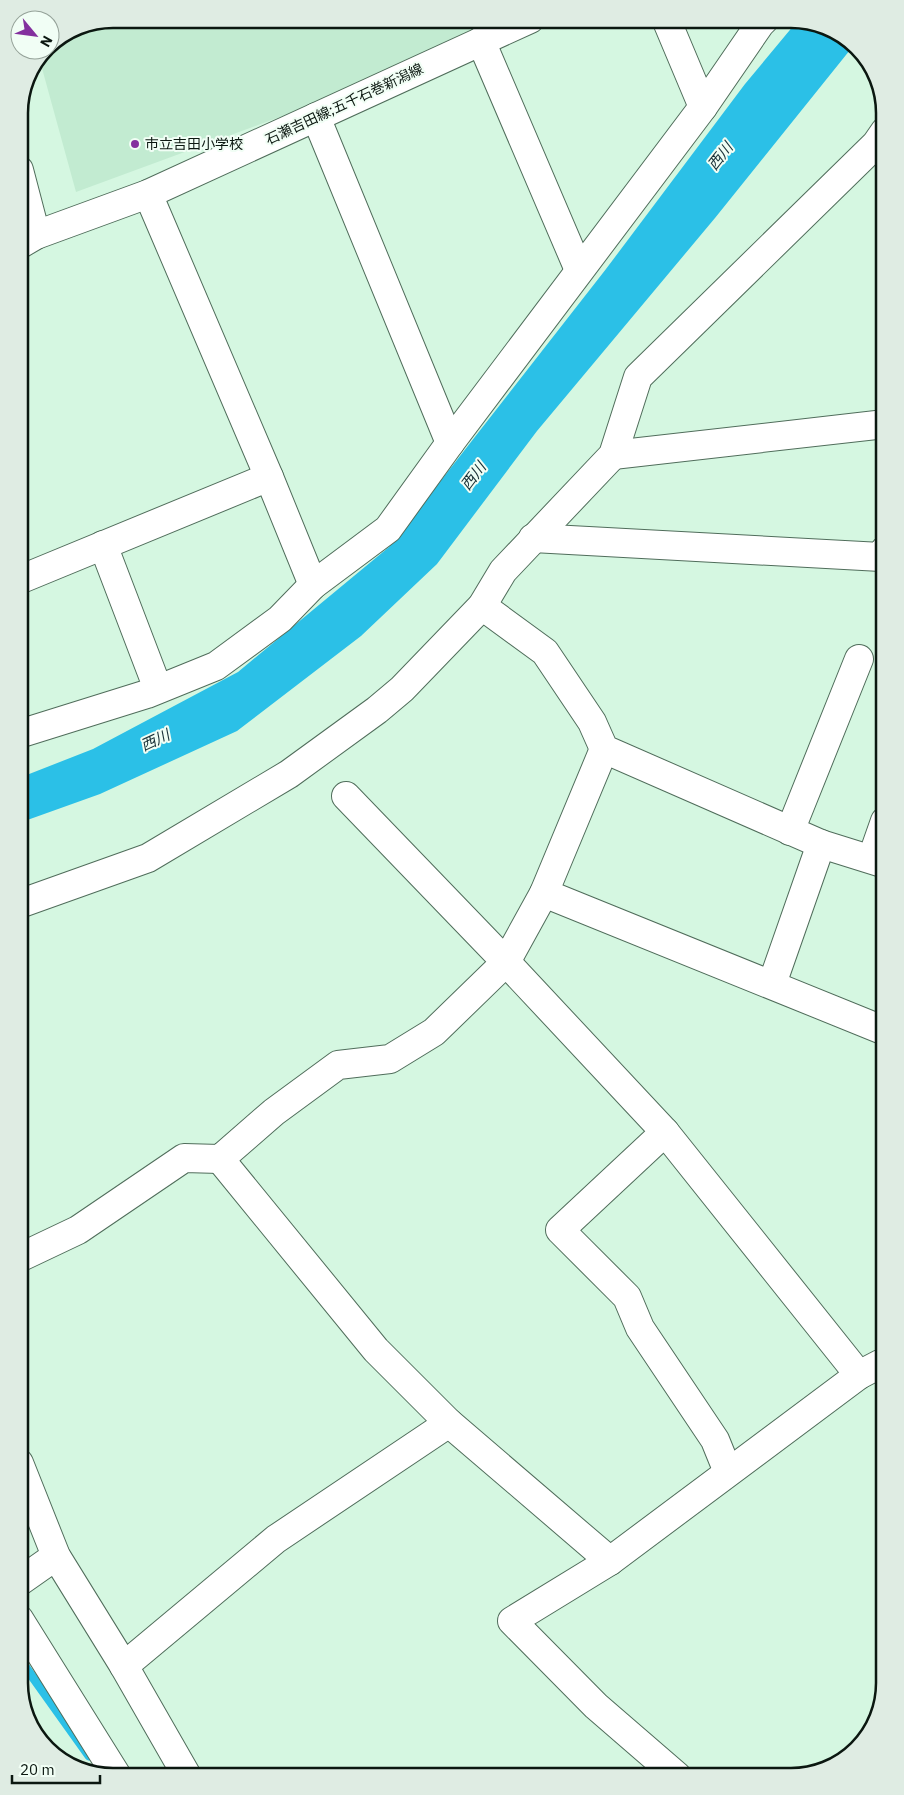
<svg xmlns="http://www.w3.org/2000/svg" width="904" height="1795" viewBox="0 0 904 1795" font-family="'IBM Plex Sans','Noto Sans JP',sans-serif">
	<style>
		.built { fill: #c2ebd1 }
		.water { fill: #2bc0e7 }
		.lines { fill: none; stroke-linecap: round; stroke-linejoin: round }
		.stream { stroke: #2bc0e7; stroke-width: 9 }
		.minor-casing { stroke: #506d5b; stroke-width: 30 }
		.secondary-casing { stroke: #506d5b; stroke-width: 30 }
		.minor { stroke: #fff; stroke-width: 28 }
		.secondary { stroke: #fff; stroke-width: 28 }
		.poi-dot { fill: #83309e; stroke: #f1fef5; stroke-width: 2 }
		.labels { text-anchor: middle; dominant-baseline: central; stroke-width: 4; stroke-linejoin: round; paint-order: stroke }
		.street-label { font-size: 14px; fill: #0b1710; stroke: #f1fef5 }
		.poi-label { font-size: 14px; fill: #0b1710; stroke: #f1fef5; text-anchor: start }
		.water-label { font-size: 15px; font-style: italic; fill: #193037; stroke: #f1fef5 }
		.rim { fill: none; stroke: #0b1710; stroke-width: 2.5 }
	</style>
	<rect width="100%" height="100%" fill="#d5f7e1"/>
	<path class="built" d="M112 19H497L337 96 76 192 40 61 45 50H50V44L77 26Z"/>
	<path class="water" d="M799 19 848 38 854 45 715 218 537 431 437 564 361 636 237 731 100 794 19 823V778L93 749 238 672 389 547 606 269 745 84Z"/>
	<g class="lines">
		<path class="stream" d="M19 1658 89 1756"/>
		<defs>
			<g id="minor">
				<path d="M666 19 703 107"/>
				<path d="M481 41 579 270"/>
				<path d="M316 117 450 443"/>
				<path d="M19 170 36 235"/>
				<path d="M148 194 269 477 313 585"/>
				<path d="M613 455 885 424"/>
				<path d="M533 538 881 557 885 550"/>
				<path d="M103 545 158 689"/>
				<path d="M19 580 269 477"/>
				<path d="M482 606 545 652 592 722 604 749 821 844 885 864"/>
				<path d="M19 734 147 694 216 666 280 619 313 585 388 529 450 443 703 107 760 24 765 19"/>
				<path d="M346 796 506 962 665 1132 859 1375"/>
				<path d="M790 831 859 659"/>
				<path d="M872 858 885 821"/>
				<path d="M544 893 885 1031"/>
				<path d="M19 904 148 858 289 774 377 710 402 689 482 606 503 571 613 455 638 377 876 144 885 131"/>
				<path d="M772 984 821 844"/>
				<path d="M665 1132 560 1230 627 1297 640 1328 715 1440 728 1472"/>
				<path d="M220 1159 376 1350 449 1423 610 1561"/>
				<path d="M19 1258 78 1230 184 1158 220 1159 274 1112 338 1065 390 1059 434 1032 506 962 544 893 604 749"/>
				<path d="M19 1463 56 1556 124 1666 187 1776"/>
				<path d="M19 1582 56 1556"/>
				<path d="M19 1619 117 1776"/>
				<path d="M124 1666 276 1539 449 1423"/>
				<path d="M677 1776 596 1706 512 1621 610 1561 859 1375 880 1364 885 1367"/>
			</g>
			<path id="secondary" d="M19 245 36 235 148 194 530 19"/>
		</defs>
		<use href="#minor" class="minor-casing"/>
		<use href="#secondary" class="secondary-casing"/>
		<use href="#minor" class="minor"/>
		<use href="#secondary" class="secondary"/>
	</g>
	<circle class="poi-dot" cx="135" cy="144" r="5"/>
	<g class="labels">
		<g class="street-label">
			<text transform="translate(344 104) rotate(-25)">石瀬吉田線;五千石巻新潟線</text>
		</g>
		<g class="poi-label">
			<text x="145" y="144">市立吉田小学校</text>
		</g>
		<g class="water-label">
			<text transform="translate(720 156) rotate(-52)">西川</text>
			<text transform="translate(473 476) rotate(-53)">西川</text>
			<text transform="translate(155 740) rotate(-25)">西川</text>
		</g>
	</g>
	<path d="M0 0H904V1795H0ZM113 28H791A85 85 0 0 1 876 113V1683A85 85 0 0 1 791 1768H113A85 85 0 0 1 28 1683V113A85 85 0 0 1 113 28Z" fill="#dfece3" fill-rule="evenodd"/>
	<path class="rim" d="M113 28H791A85 85 0 0 1 876 113V1683A85 85 0 0 1 791 1768H113A85 85 0 0 1 28 1683V113A85 85 0 0 1 113 28Z"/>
	<g transform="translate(35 35) rotate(119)"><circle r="24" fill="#f1fef5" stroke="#95a299"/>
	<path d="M0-4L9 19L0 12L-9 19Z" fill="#83309e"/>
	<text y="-8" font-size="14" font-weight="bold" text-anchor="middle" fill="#0b1710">N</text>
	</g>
	<path d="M12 1775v8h88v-8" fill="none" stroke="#0b1710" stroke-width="2.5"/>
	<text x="20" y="1775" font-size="15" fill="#0b1710" stroke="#f1fef5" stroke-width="4" paint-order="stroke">20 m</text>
</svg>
